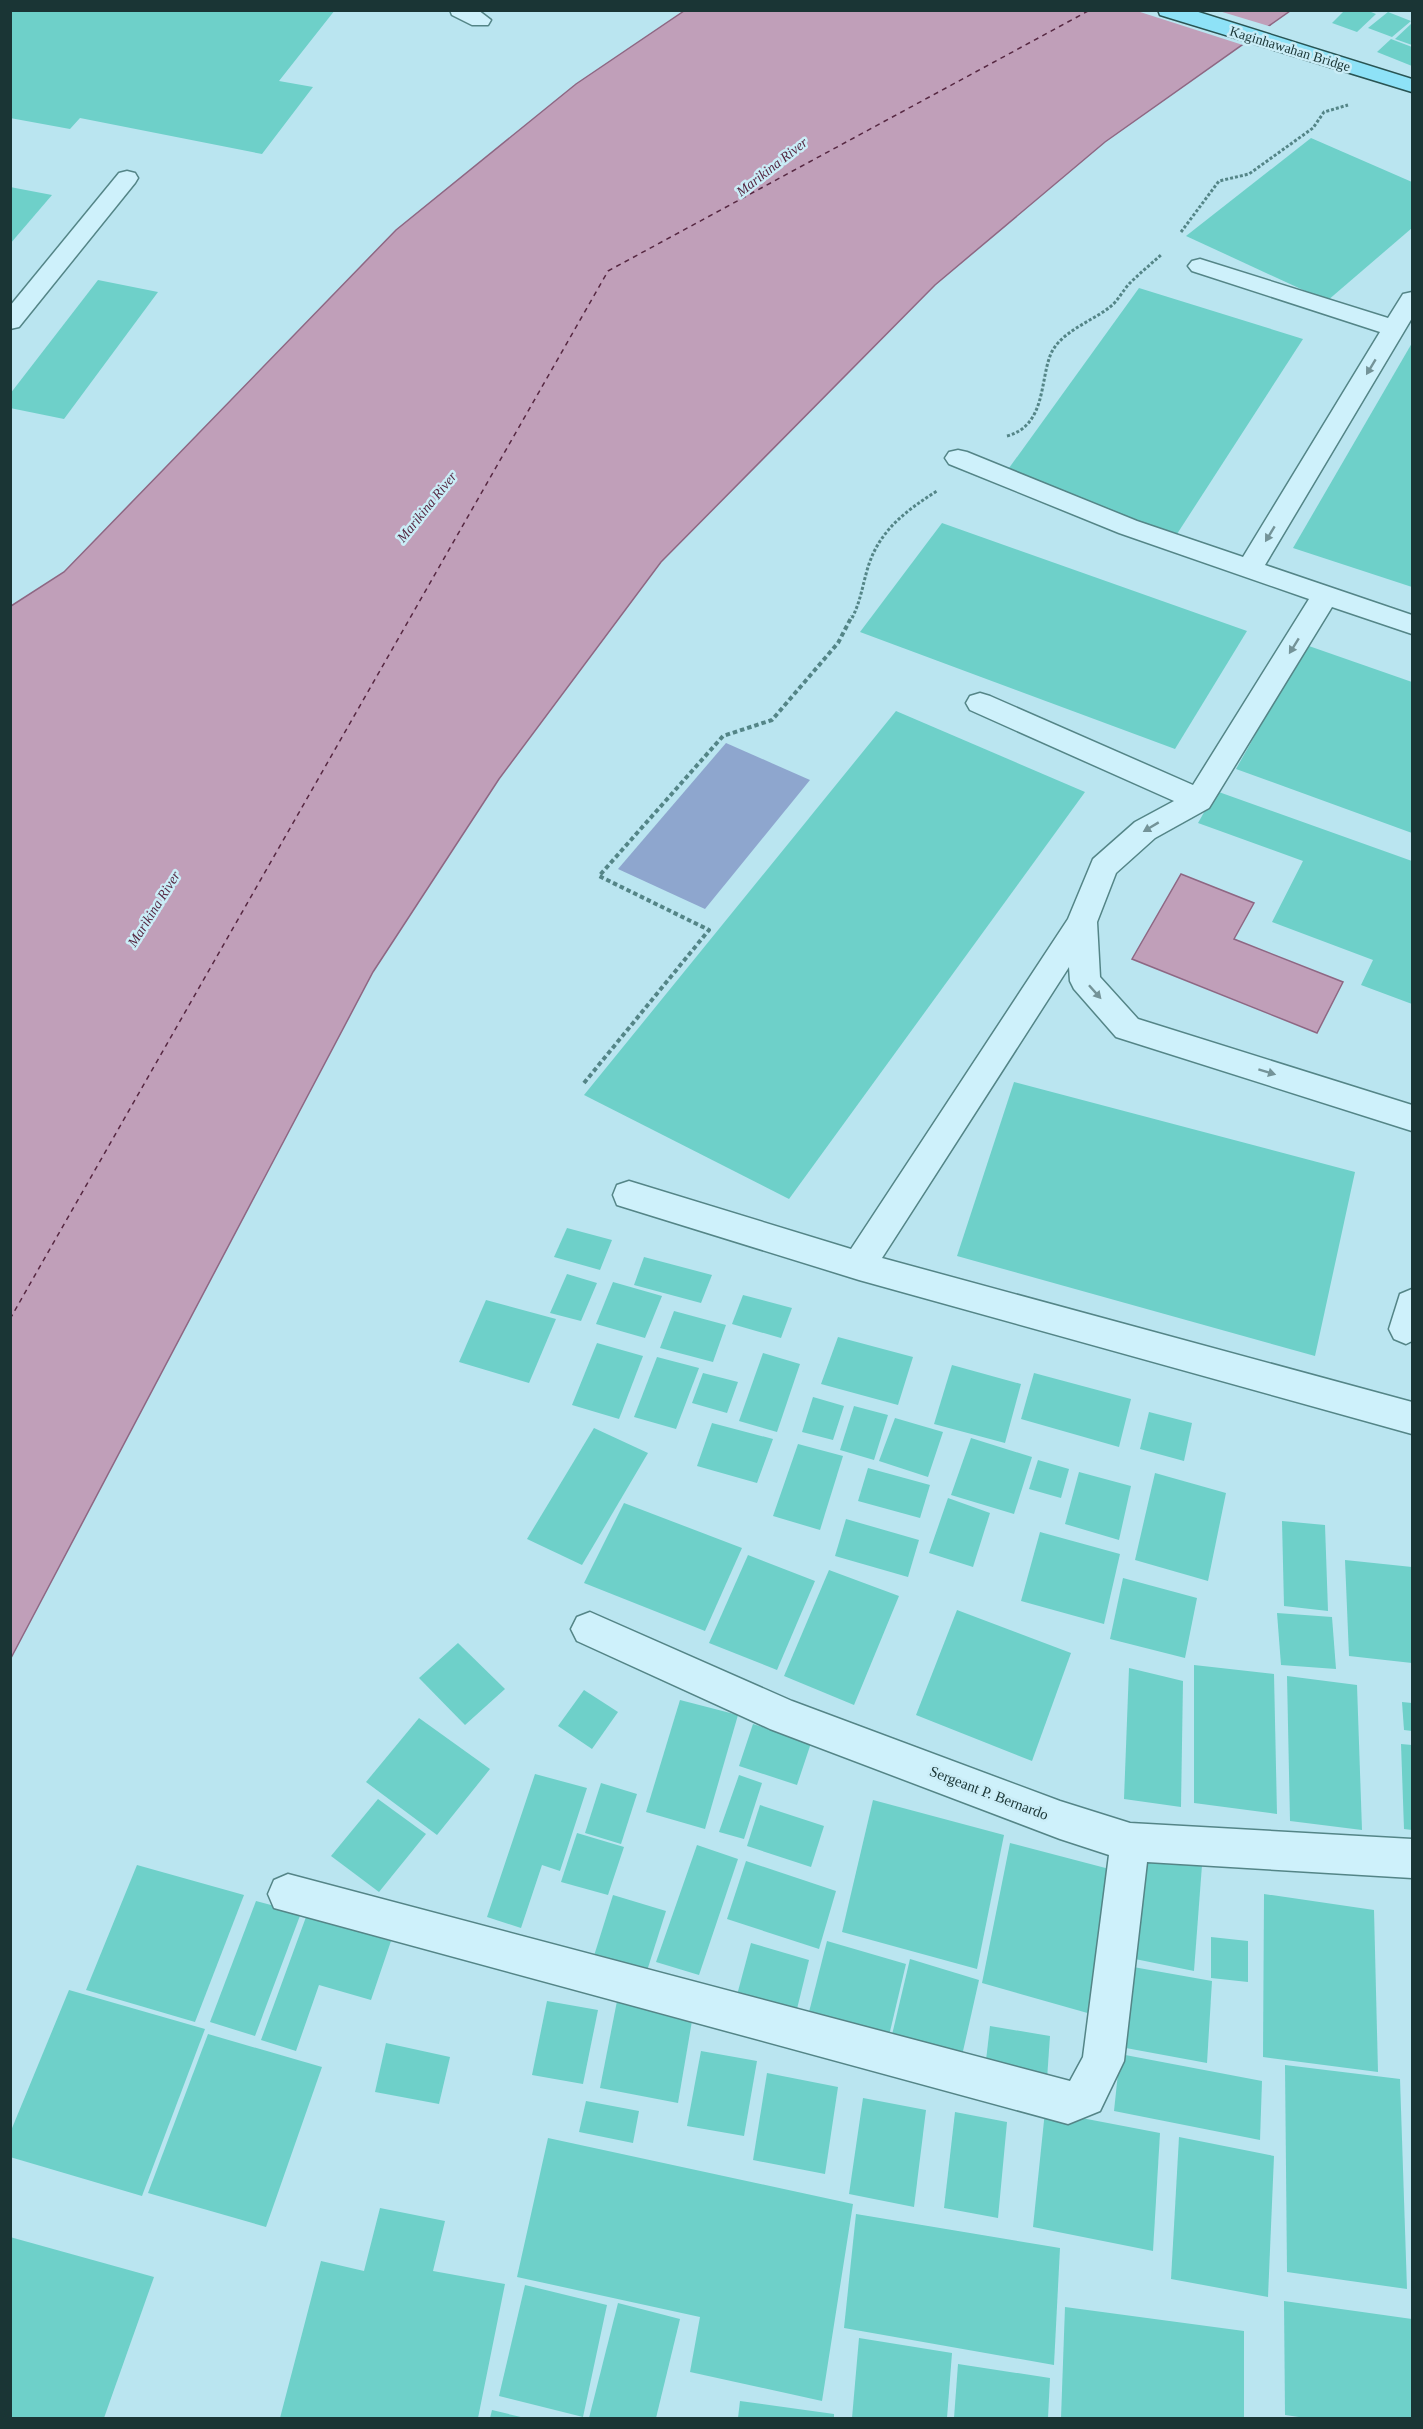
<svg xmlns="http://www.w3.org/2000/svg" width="1423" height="2429" viewBox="0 0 1423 2429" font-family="Georgia,serif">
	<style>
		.green { fill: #8ea6ce }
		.water { fill: #c09fb9; stroke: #8e6783; stroke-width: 1.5 }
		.pier { fill: #bae5f0 }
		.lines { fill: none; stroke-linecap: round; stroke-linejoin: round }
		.ferry { stroke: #562842; stroke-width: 1.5; stroke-dasharray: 5 4.5; stroke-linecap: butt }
		.building { fill: #6ed0c9 }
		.minor-casing { stroke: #548587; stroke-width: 3 }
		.major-casing { stroke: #295453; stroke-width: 3 }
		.path-far1 { stroke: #548587; stroke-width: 3; stroke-dasharray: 3 2; stroke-linecap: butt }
		.path { stroke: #548587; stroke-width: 4; stroke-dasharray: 4.5 3; stroke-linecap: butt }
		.minor { fill: #cef1fb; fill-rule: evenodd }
		.major { fill: #8ee2f7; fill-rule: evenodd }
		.oneway { fill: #749398 }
		.labels { text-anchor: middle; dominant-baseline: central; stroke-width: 5; stroke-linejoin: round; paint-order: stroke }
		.far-street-label { font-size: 14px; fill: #1a3535; stroke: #caedf7 }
		.far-water-label { font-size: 14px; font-style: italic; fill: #562842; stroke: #caedf7 }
		.street-label { font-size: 15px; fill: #1a3535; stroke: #caedf7 }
	</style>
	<rect width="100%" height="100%" fill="#bae5f0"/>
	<path class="green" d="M726 743 810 780 705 909 618 869Z"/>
	<g class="water">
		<path d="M684 11H1290L1105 142 935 285 661 562 499 779 373 972 11 1658V606L64 572 396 230 576 84Z"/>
		<path d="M1181 874 1254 903 1234 939 1343 982 1317 1033 1132 959Z"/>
	</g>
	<path class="pier" d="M1137 11H1219L1272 27 1246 46Z"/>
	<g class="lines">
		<path class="ferry" d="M10 1319 608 271 1090 10"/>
	</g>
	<g class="building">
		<path d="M10 10H335L279 81 313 87 262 154 80 118 70 129 10 118Z"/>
		<path d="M1345 10H1366L1376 14 1357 32 1332 23Z"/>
		<path d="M1388 12 1411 21 1392 37 1368 28Z"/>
		<path d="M1412 23V45L1395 39Z"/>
		<path d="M1391 39 1412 47V66L1377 52Z"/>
		<path d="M1311 138 1412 182V228L1327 301 1186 236Z"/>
		<path d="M10 187 52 195 10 244Z"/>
		<path d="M98 280 158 292 64 419 10 408V394Z"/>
		<path d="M1139 288 1303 339 1177 534 1004 475Z"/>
		<path d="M1412 343V587L1293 548Z"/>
		<path d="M942 523 1247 631 1175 749 860 632Z"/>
		<path d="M1306 645 1412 682V833L1236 769Z"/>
		<path d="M896 711 1085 792 789 1199 584 1095Z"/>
		<path d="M1216 791 1412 861V1004L1361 985 1373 960 1272 922 1303 861 1198 823Z"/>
		<path d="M1014 1082 1355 1172 1315 1356 957 1256Z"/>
		<path d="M567 1228 612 1240 600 1270 554 1257Z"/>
		<path d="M644 1257 712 1275 701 1303 634 1285Z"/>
		<path d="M567 1274 597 1283 581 1321 550 1313Z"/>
		<path d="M613 1282 662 1296 645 1338 596 1324Z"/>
		<path d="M743 1295 792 1308 781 1338 732 1324Z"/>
		<path d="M486 1300 556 1319 529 1383 459 1362Z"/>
		<path d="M674 1311 726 1325 713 1362 660 1348Z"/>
		<path d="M838 1337 913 1357 898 1405 821 1384Z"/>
		<path d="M597 1343 643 1356 619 1419 572 1405Z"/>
		<path d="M763 1353 800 1364 777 1432 739 1421Z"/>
		<path d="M657 1357 699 1368 676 1429 634 1417Z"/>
		<path d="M952 1365 1021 1384 1005 1443 934 1424Z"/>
		<path d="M703 1373 738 1382 727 1413 692 1403Z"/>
		<path d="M1034 1373 1131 1399 1119 1447 1021 1419Z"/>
		<path d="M813 1397 844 1406 833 1440 802 1432Z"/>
		<path d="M854 1406 888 1415 874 1460 840 1450Z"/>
		<path d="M1149 1412 1192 1423 1184 1461 1140 1449Z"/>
		<path d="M895 1418 943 1432 928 1477 879 1461Z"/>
		<path d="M712 1423 773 1439 757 1483 697 1466Z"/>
		<path d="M594 1428 648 1453 582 1565 527 1539Z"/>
		<path d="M971 1438 1032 1457 1014 1514 951 1495Z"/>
		<path d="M798 1444 843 1456 820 1530 773 1516Z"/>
		<path d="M1038 1460 1069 1469 1061 1498 1029 1489Z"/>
		<path d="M868 1468 930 1485 920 1518 858 1501Z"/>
		<path d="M1079 1472 1131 1486 1119 1540 1065 1524Z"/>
		<path d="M1155 1473 1226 1493 1208 1581 1135 1560Z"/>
		<path d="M948 1498 990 1513 973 1567 929 1553Z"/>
		<path d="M624 1503 742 1548 705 1631 584 1583Z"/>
		<path d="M846 1519 919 1540 908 1577 835 1556Z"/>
		<path d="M1282 1521 1325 1525 1328 1611 1284 1606Z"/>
		<path d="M1040 1532 1120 1554 1104 1624 1021 1601Z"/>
		<path d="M748 1555 815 1581 777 1670 709 1643Z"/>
		<path d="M1345 1560 1412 1567V1663L1349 1656Z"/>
		<path d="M829 1570 899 1596 854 1705 784 1676Z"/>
		<path d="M1123 1578 1197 1598 1185 1658 1110 1639Z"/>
		<path d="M957 1610 1071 1653 1032 1761 916 1715Z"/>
		<path d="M1277 1613 1332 1617 1336 1669 1281 1665Z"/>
		<path d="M458 1643 505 1689 465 1725 419 1678Z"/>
		<path d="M1194 1665 1274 1674 1277 1814 1194 1803Z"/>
		<path d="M1129 1668 1183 1681 1181 1807 1124 1799Z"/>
		<path d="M1287 1676 1357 1685 1362 1830 1290 1821Z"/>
		<path d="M584 1690 618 1712 592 1749 558 1726Z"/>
		<path d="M680 1700 738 1715 705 1829 646 1812Z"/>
		<path d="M1402 1702 1412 1703V1731L1404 1730Z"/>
		<path d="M419 1718 490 1769 437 1835 366 1782Z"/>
		<path d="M753 1724 811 1743 797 1785 739 1766Z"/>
		<path d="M1401 1744 1412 1745V1830L1404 1829Z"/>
		<path d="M535 1774 587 1788 560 1871 542 1865 521 1928 487 1917Z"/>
		<path d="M739 1775 762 1783 744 1839 719 1832Z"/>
		<path d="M601 1783 637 1794 621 1844 585 1833Z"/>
		<path d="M378 1799 426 1834 379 1892 331 1856Z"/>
		<path d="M873 1800 1004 1835 977 1969 842 1932Z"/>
		<path d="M760 1805 824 1826 811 1867 747 1846Z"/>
		<path d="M577 1833 624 1847 608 1895 561 1882Z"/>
		<path d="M1010 1843 1117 1871 1091 2014 982 1983Z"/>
		<path d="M697 1845 738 1859 699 1975 656 1962Z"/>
		<path d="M1144 1855 1202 1865 1194 1971 1135 1959Z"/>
		<path d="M746 1861 836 1891 819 1949 727 1919Z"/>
		<path d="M137 1865 244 1895 195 2022 86 1990Z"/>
		<path d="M1264 1894 1374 1910 1378 2072 1263 2057Z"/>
		<path d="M613 1895 666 1911 646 1974 593 1959Z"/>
		<path d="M256 1901 301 1913 255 2036 210 2022Z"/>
		<path d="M306 1917 391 1941 371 2000 319 1985 296 2051 261 2040Z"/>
		<path d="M1211 1937 1248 1941V1982L1211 1978Z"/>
		<path d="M827 1941 906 1964 888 2040 808 2016Z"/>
		<path d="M751 1943 809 1960 796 2013 737 1995Z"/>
		<path d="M910 1959 979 1980 961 2060 891 2039Z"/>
		<path d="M1122 1965 1212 1981 1207 2063 1115 2046Z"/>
		<path d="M69 1990 205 2029 142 2196 10 2157V2133Z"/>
		<path d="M547 2001 598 2010 583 2084 532 2075Z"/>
		<path d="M617 2001 693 2015 678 2103 600 2088Z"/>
		<path d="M990 2026 1050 2036 1047 2079 985 2069Z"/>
		<path d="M208 2034 322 2067 266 2227 148 2193Z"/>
		<path d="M386 2043 450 2057 439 2104 375 2092Z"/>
		<path d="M701 2051 757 2061 744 2136 687 2126Z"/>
		<path d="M1120 2054 1262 2081 1260 2140 1114 2111Z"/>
		<path d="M1285 2065 1400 2079 1407 2289 1287 2272Z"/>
		<path d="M767 2073 838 2087 825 2174 753 2160Z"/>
		<path d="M863 2098 926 2110 914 2207 849 2194Z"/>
		<path d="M586 2101 639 2111 633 2143 579 2132Z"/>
		<path d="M1045 2111 1160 2133 1153 2251 1033 2227Z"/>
		<path d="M955 2112 1007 2122 998 2218 944 2208Z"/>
		<path d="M1179 2137 1274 2156 1268 2297 1171 2279Z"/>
		<path d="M548 2138 853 2204 822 2401 690 2372 700 2317 517 2277Z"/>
		<path d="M380 2208 445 2221 433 2271 505 2284 478 2418H280L321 2261 364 2271Z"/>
		<path d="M856 2214 1060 2248 1054 2365 844 2328Z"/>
		<path d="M10 2237 154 2277 104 2418H10Z"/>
		<path d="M525 2285 607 2305 583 2417 499 2396Z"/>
		<path d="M1284 2301 1412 2319V2418H1306L1285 2415Z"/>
		<path d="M618 2303 680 2319 656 2418H589Z"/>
		<path d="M1065 2307 1244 2331V2418H1061Z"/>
		<path d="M859 2338 952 2353 947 2418H852Z"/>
		<path d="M958 2364 1050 2378 1048 2418H954Z"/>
		<path d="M740 2401 834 2414V2418H738Z"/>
		<path d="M492 2410 525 2418H490Z"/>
	</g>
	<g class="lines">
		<defs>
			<g id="minor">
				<path d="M450 10H478L491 20 488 25H472L452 15Z"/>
				<path d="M127 171 135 173 138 178 135 183 19 327 10 329V306L119 173Z"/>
				<path d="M1200 259 1388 318 1403 294 1412 292V318L1265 565 1412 615V634L1332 607 1209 808 1155 838 1116 873 1097 922 1100 977 1138 1019 1412 1105V1131L1116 1037 1074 989 1070 981 1069 967 882 1258 1412 1402V1434L859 1280 617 1205 613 1195 617 1185 629 1181 851 1249 1068 919 1093 859 1135 822 1174 801 970 710 966 703 970 696 980 693 990 696 1193 785 1309 599 1119 533 949 464 945 458 949 452 958 450 967 452 1137 521 1243 557 1380 332 1192 271 1188 266 1192 261Z"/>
				<path d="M1412 1289V1341L1406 1344 1394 1339 1389 1329 1400 1294Z"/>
				<path d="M590 1612 792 1701 1060 1801 1130 1823 1412 1839V1878L1147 1862 1124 2061 1100 2111 1068 2124 274 1908 268 1894 274 1880 288 1874 1070 2081 1083 2057 1109 1855 1060 1839 770 1729 577 1641 571 1629 577 1617Z"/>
			</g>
			<path id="major" d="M1158 10H1192L1412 79V92L1160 15Z"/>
		</defs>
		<use href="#minor" class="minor-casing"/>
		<use href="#major" class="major-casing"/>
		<g class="path-far1">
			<path d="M1181 232 1219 181 1249 174 1313 128 1324 112 1348 105"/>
			<path d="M1007 436C1045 426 1040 383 1050 356 1059 332 1091 322 1110 307 1118 301 1123 290 1130 283 1140 273 1151 264 1161 255"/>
			<path d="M852 618C861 601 863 582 869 564 881 529 907 510 937 491"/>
		</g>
		<path class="path" d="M584 1083 709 930 599 876 723 736 772 720 838 643 852 616"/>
		<use href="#minor" class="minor"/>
		<use href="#major" class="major"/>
	</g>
	<defs><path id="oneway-solid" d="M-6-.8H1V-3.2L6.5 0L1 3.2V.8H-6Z" transform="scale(1.5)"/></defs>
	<g class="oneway">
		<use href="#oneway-solid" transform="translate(1371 367) rotate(121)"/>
		<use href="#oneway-solid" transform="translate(1270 534) rotate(121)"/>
		<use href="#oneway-solid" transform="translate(1294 646) rotate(122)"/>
		<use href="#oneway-solid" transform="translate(1151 827) rotate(149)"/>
		<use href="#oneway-solid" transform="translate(1095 992) rotate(48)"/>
		<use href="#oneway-solid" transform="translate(1267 1072) rotate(17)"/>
	</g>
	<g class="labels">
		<g class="far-street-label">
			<text transform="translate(1290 49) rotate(17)">Kaginhawahan Bridge</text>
		</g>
		<g class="far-water-label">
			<text transform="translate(772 167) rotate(-38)">Marikina River</text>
			<text transform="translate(427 507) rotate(-51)">Marikina River</text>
			<text transform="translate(154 909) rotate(-58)">Marikina River</text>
		</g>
		<g class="street-label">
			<text transform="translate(989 1793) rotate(21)">Sergeant P. Bernardo</text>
		</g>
	</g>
	<rect width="1423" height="2429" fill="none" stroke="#1a3535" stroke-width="24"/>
</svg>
